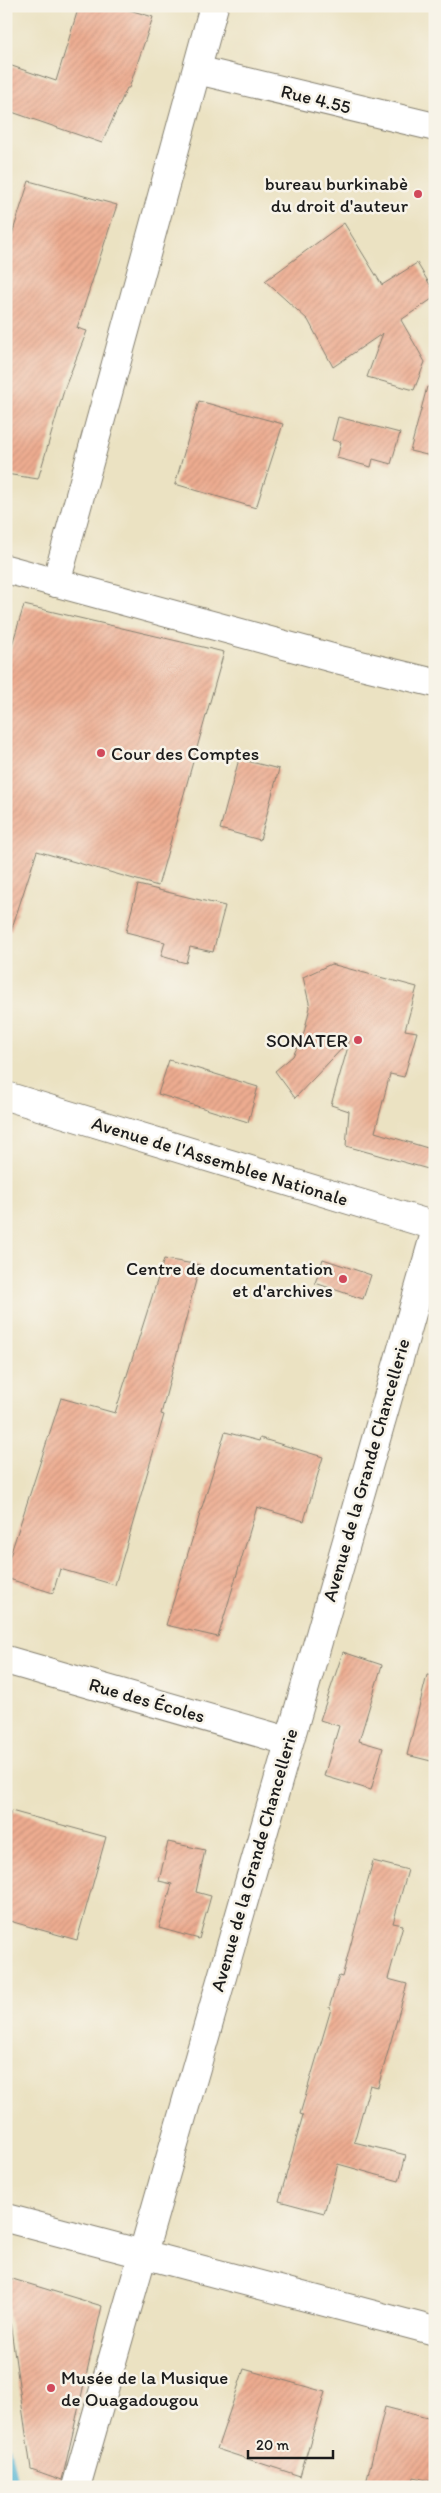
<svg xmlns="http://www.w3.org/2000/svg" width="441" height="2493" viewBox="0 0 441 2493" font-family="Itim,sans-serif">
	<style>
		.lines { fill: none; stroke-linecap: round; stroke-linejoin: round }
		.stream { stroke: #55b5d4; stroke-width: 9 }
		.building { fill: url(#building-hatch) }
		.street-casing { stroke: #847f6f; stroke-width: 30 }
		.street { stroke: #fff; stroke-width: 28 }
		.poi-dot { fill: #d1495b; stroke: #f7f3e8; stroke-width: 2 }
		.labels { text-anchor: middle; dominant-baseline: central; stroke-width: 5; stroke-linejoin: round; paint-order: stroke }
		.street-label { font-size: 19px; fill: #1c1c1c; stroke: #f7f3e8 }
		.poi-label { font-size: 19px; fill: #1c1c1c; stroke: #f7f3e8; text-anchor: end }
	</style>
	<defs>
		<pattern id="building-hatch" width="6" height="6" patternUnits="userSpaceOnUse" patternTransform="scale(1.25)"><rect width="6" height="6" fill="#edac90"/><path d="M-1 1l2-2M0 6l6-6M5 7l2-2" fill="none" stroke="#cb937c"/></pattern>
	</defs>
	<rect width="100%" height="100%" fill="#f7f3e8"/>
	<filter id="ink" filterUnits="userSpaceOnUse"><feTurbulence type="fractalNoise" baseFrequency=".02" numOctaves="2"/><feDisplacementMap in="SourceGraphic" scale="10" xChannelSelector="R" yChannelSelector="G"/><feConvolveMatrix kernelMatrix="1 2 1 2 8 2 1 2 1" color-interpolation-filters="sRGB"/></filter>
	<filter id="wash" filterUnits="userSpaceOnUse"><feTurbulence type="fractalNoise" baseFrequency=".0096" numOctaves="4" result="noise"/><feDisplacementMap in="SourceGraphic" scale="20" xChannelSelector="R" yChannelSelector="G"/><feGaussianBlur stdDeviation="1.12" result="paint"/><feColorMatrix in="noise" values="0 0 0 0 0 0 0 0 0 0 0 0 0 0 0 0 0 1.4 0 .05"/><feComposite in="paint" operator="in"/></filter>
	<g filter="url(#wash)">
		<rect width="100%" height="100%" fill="#ebe2c2"/>
		<g class="lines">
			<path class="stream" d="M6 2448 14 2487"/>
		</g>
		<g id="blocks">
			<g class="building">
				<path d="M79 6H116L153 17 129 88H127L102 143 6 110V64L56 81Z"/>
				<path d="M29 181 117 205 77 328 87 331 65 387 38 479 6 474V253Z"/>
				<path d="M344 223 382 285 417 263 435 293V297L401 320 425 362 414 390 367 377 383 333 333 367 308 320 265 281Z"/>
				<path d="M427 387 435 388V441L431 456 410 451Z"/>
				<path d="M199 401 283 424 256 508 175 484Z"/>
				<path d="M338 417 400 433 391 464 373 459 371 467 337 458 341 442 332 440Z"/>
				<path d="M24 605 224 652 158 886 37 851 11 931 6 930V665Z"/>
				<path d="M239 759 279 769 260 840 220 829Z"/>
				<path d="M138 885 225 906 213 952 190 947 186 963 161 956 165 942 126 932Z"/>
				<path d="M331 964 417 987 405 1030 417 1032 404 1077 390 1074 375 1132 434 1150 428 1169 346 1146 349 1111 331 1105 350 1040 295 1098 275 1071 293 1056 304 1033 310 1007 303 977Z"/>
				<path d="M169 1060 258 1087 248 1122 158 1094Z"/>
				<path d="M164 1259 200 1265 161 1414 164 1415 115 1585 60 1569 53 1593 6 1578V1568L61 1398 115 1413Z"/>
				<path d="M323 1259 371 1275 363 1299 315 1283Z"/>
				<path d="M225 1432 259 1441 260 1438 323 1457 304 1521 257 1507 218 1637 166 1625Z"/>
				<path d="M343 1652 382 1665 359 1741 383 1748 371 1790 324 1776 339 1726 320 1720Z"/>
				<path d="M427 1675 435 1676V1762L407 1755Z"/>
				<path d="M11 1811 106 1837 77 1940 6 1920V1828Z"/>
				<path d="M168 1842 205 1850 196 1892 211 1896 199 1939 159 1928 172 1884 159 1881Z"/>
				<path d="M373 1861 408 1870 393 1923 403 1925 388 1979 407 1984 378 2087 370 2085 354 2142 406 2155 399 2181 338 2164 324 2213 279 2201 303 2115 300 2114 331 2009 329 2008 339 1976 342 1977Z"/>
				<path d="M6 2277 102 2306 62 2480 31 2469 6 2294Z"/>
				<path d="M244 2369 325 2392 300 2476 217 2449Z"/>
				<path d="M385 2407 435 2420V2482L414 2477 412 2487H365Z"/>
			</g>
		</g>
	</g>
	<g filter="url(#ink)">
		<use href="#blocks" fill-opacity="0" stroke="#847f6f" stroke-width="1"/>
		<g class="lines">
			<defs>
				<g id="street">
					<path d="M197 70 435 127"/>
					<path d="M6 569 336 659 435 683"/>
					<path d="M56 583 214 6"/>
					<path d="M6 1096 435 1226"/>
					<path d="M6 1660 288 1741"/>
					<path d="M6 2218 435 2331"/>
					<path d="M76 2487 435 1233"/>
				</g>
			</defs>
			<use href="#street" class="street-casing"/>
			<use href="#street" class="street"/>
		</g>
	</g>
	<g class="poi-dot">
		<circle cx="418" cy="194" r="5"/>
		<circle cx="101" cy="753" r="5"/>
		<circle cx="358" cy="1040" r="5"/>
		<circle cx="343" cy="1279" r="5"/>
		<circle cx="51" cy="2388" r="5"/>
	</g>
	<g class="labels">
		<g class="street-label">
			<text transform="translate(316 99) rotate(14)">Rue 4.55</text>
			<text transform="translate(220 1161) rotate(17)">Avenue de l'Assemblee Nationale</text>
			<text transform="translate(366 1470) rotate(-74)">Avenue de la Grande Chancellerie</text>
			<text transform="translate(147 1700) rotate(16)">Rue des Écoles</text>
			<text transform="translate(254 1860) rotate(-74)">Avenue de la Grande Chancellerie</text>
		</g>
		<g class="poi-label">
			<text x="408" y="183">bureau burkinabè<tspan x="408" dy="22">du droit d'auteur</tspan></text>
			<text x="111" y="753" text-anchor="start">Cour des Comptes</text>
			<text x="348" y="1040">SONATER</text>
			<text x="333" y="1268">Centre de documentation<tspan x="333" dy="22">et d'archives</tspan></text>
			<text x="61" y="2377" text-anchor="start">Musée de la Musique<tspan x="61" dy="22">de Ouagadougou</tspan></text>
		</g>
	</g>
	<rect width="441" height="2493" fill="none" stroke="#f7f3e8" stroke-width="25"/>
	<path d="M248 2450v8h85v-8" fill="none" stroke="#1c1c1c" stroke-width="2.5"/>
	<text x="256" y="2450" font-size="15" fill="#1c1c1c" stroke="#f7f3e8" stroke-width="4" paint-order="stroke">20 m</text>
</svg>
